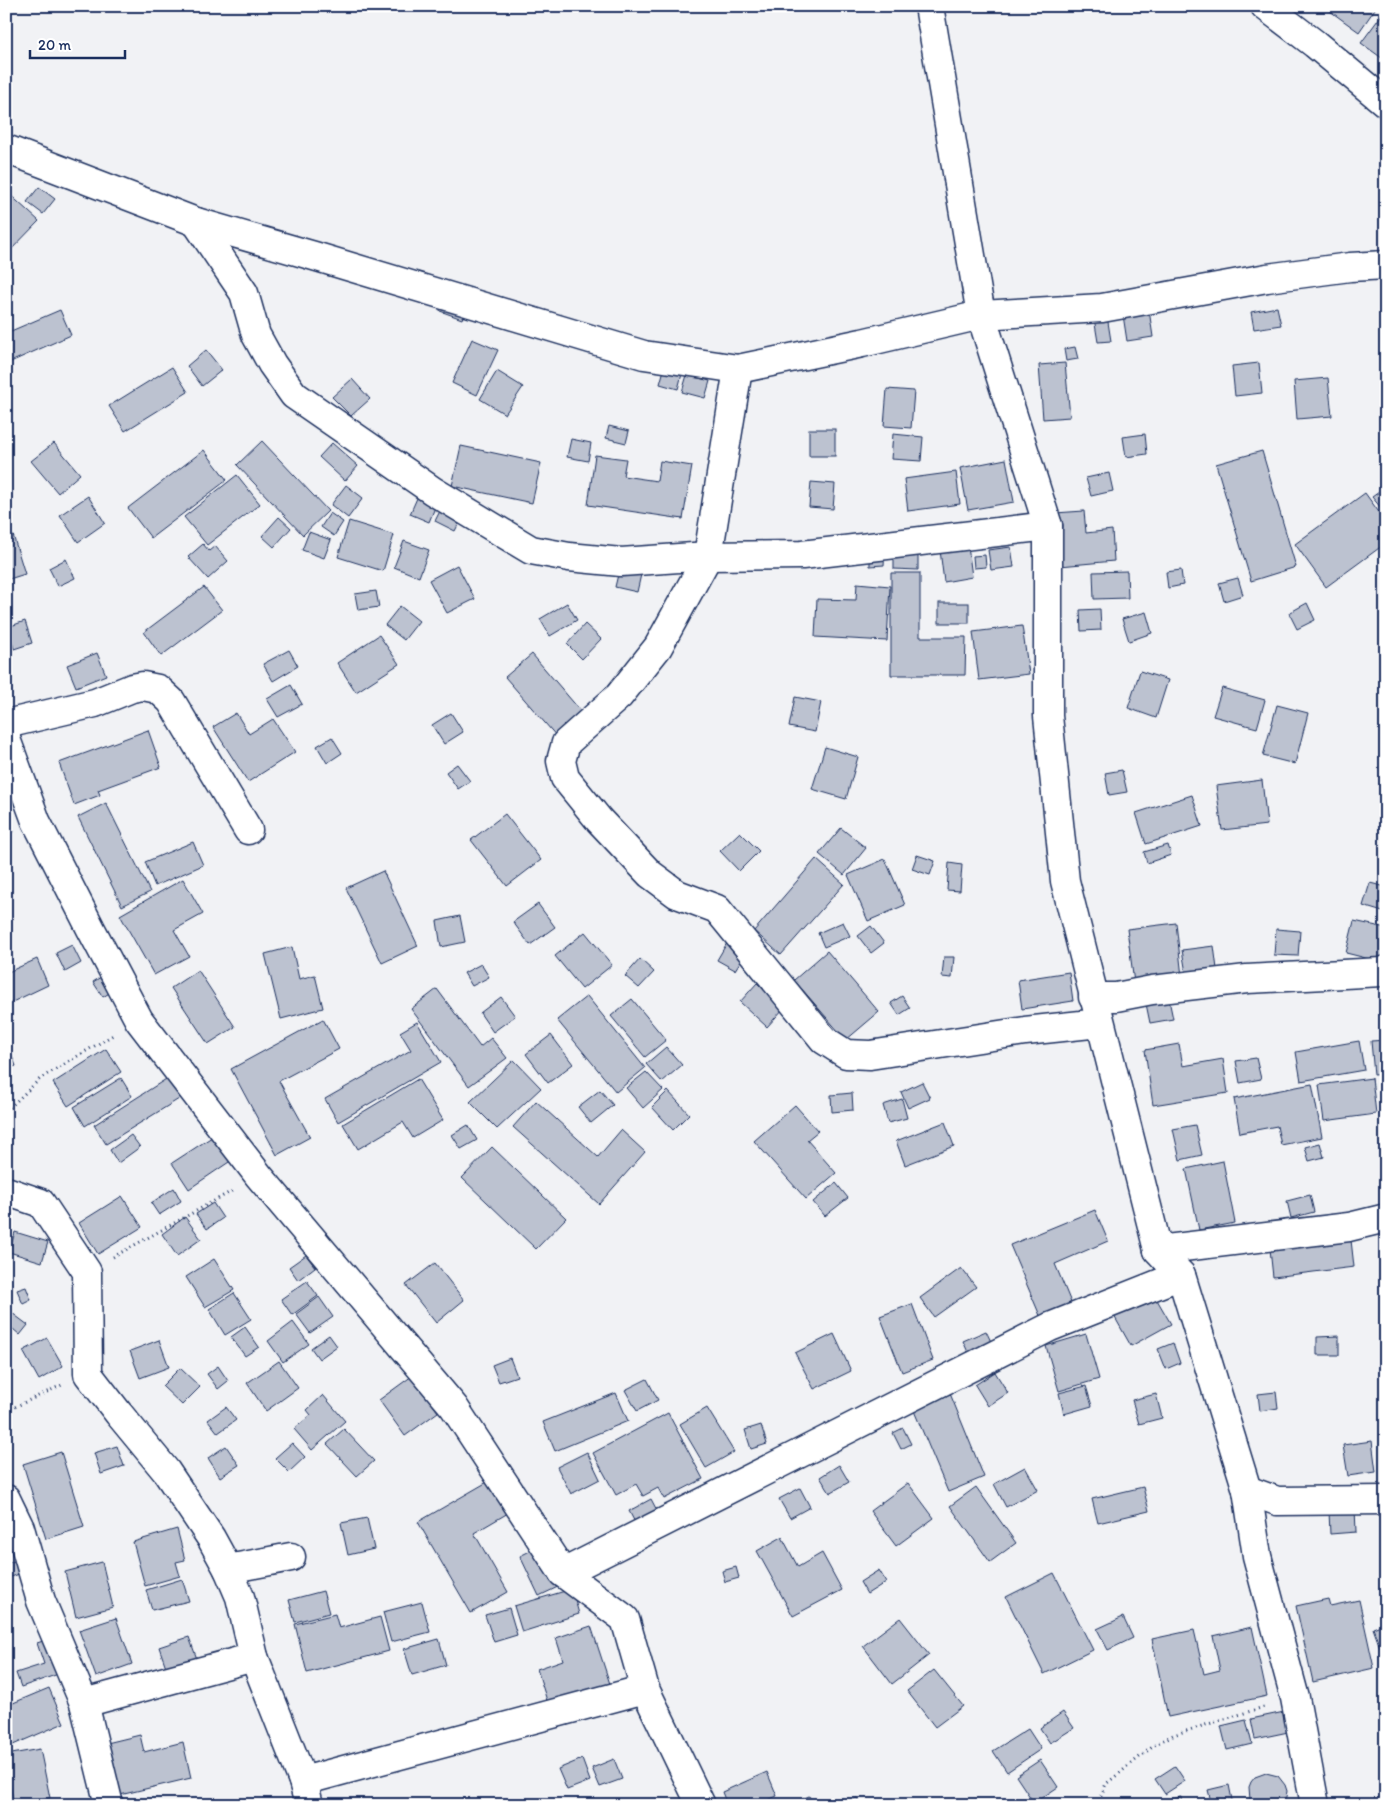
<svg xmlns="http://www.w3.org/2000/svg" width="1392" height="1811" viewBox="0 0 1392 1811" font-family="Itim,sans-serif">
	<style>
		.building { fill: #bcc2d0; stroke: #1b2f5e }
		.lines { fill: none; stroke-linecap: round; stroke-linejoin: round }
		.minor-casing { stroke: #1b2f5e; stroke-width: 31 }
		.path { stroke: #1b2f5e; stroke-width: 3; stroke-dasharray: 1 4; stroke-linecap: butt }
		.minor { stroke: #fff; stroke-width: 28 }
	</style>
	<rect width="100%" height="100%" fill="#f1f2f5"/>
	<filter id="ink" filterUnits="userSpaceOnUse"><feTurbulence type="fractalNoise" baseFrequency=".02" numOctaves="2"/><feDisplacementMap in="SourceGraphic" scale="10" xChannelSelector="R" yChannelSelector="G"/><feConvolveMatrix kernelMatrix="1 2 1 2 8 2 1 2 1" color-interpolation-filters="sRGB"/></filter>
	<g filter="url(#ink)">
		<g class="building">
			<path d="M1323 6H1377L1359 32Z"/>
			<path d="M1386 9V61L1361 43Z"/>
			<path d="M39 187 55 199 43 214 27 202Z"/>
			<path d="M6 191 39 221 6 255Z"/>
			<path d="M445 296 467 304 462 319 440 311Z"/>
			<path d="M1277 307 1281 325 1254 329 1251 312Z"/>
			<path d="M60 310 71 335 6 364V320L11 331Z"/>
			<path d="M1149 310 1153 337 1127 341 1123 315Z"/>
			<path d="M1107 316 1111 341 1098 342 1094 318Z"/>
			<path d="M472 339 498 350 477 395 452 383Z"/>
			<path d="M1075 347 1078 359 1066 361 1064 349Z"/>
			<path d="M206 350 222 370 202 386 187 366Z"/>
			<path d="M1065 363 1070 417 1043 419 1039 365Z"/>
			<path d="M1259 363 1262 393 1235 396 1232 366Z"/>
			<path d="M665 366 683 370 678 389 660 384Z"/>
			<path d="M172 367 188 392 125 431 109 406Z"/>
			<path d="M497 371 523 387 505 414 480 399Z"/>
			<path d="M687 375 710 381 705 398 682 392Z"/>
			<path d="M1328 378 1332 416 1297 419 1294 381Z"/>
			<path d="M352 379 370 399 351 416 332 397Z"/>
			<path d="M887 389 914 391 911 428 884 426Z"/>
			<path d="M609 426 629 431 626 443 606 438Z"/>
			<rect x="809" y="429" width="26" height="27"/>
			<path d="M893 434 923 437 921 461 891 459Z"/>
			<path d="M1145 434 1147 454 1126 457 1123 437Z"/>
			<path d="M571 439 591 443 588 461 567 457Z"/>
			<path d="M262 441 328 511 303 535 237 465Z"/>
			<path d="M54 443 80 474 58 493 31 461Z"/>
			<path d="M332 443 358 466 345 481 319 457Z"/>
			<path d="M461 446 541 463 532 503 452 486Z"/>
			<path d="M204 450 227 480 151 538 128 508Z"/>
			<path d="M1262 451 1296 567 1251 581 1216 464Z"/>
			<path d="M595 455 626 459 623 476 657 481 660 461 692 466 683 519 588 505Z"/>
			<path d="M1006 459 1014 502 968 510 960 468Z"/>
			<path d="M956 472 960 504 908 511 904 479Z"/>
			<path d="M1109 473 1113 491 1091 496 1086 478Z"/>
			<path d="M237 475 260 504 207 545 184 517Z"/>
			<path d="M811 482 835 484 833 509 809 507Z"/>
			<path d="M346 485 363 498 348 518 331 505Z"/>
			<path d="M1386 487V514L1372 497Z"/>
			<path d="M1365 493 1386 522V543L1326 587 1295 544Z"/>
			<path d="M88 496 105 523 78 542 60 515Z"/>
			<path d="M417 498 436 505 429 522 410 514Z"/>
			<path d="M441 509 461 519 455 531 435 521Z"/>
			<path d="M1084 511 1086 533 1112 530 1114 561 1060 566 1055 513Z"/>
			<path d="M330 513 343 522 334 536 321 527Z"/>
			<path d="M279 517 291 528 274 547 262 536Z"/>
			<path d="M349 521 394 535 383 571 338 557Z"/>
			<path d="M309 532 331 540 324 558 302 550Z"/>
			<path d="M13 535 25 574 6 580V537Z"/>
			<path d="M404 541 429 550 419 577 394 567Z"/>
			<path d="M203 544 209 551 215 546 228 561 208 579 188 557Z"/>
			<path d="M894 544H918V570L894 569Z"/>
			<path d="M968 546 972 577 944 582 940 550Z"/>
			<path d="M870 547H885L884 565 870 566Z"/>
			<path d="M1011 547 1014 567 991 570 988 550Z"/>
			<path d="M985 555 986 567 974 568 973 556Z"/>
			<path d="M66 559 75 578 58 586 49 568Z"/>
			<path d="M457 565 475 599 447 613 429 580Z"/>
			<path d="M620 566 642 570 637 592 615 587Z"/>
			<path d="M1181 570 1183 585 1168 588 1166 572Z"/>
			<path d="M1127 571 1128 598 1094 599 1093 572Z"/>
			<path d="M891 573H920V637H966L965 675H891Z"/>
			<path d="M1238 578 1243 595 1224 601 1219 583Z"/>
			<path d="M857 583 890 586 887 641 815 637 817 599 856 600Z"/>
			<path d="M204 587 222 610 161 656 144 632Z"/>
			<path d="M376 591 379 607 358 610 355 594Z"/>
			<path d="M567 603 577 620 550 636 540 619Z"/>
			<rect x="939" y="603" width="30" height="20"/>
			<path d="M1307 603 1315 620 1297 629 1289 613Z"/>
			<path d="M400 606 419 621 404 640 385 625Z"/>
			<path d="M1100 609 1101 630 1081 631 1080 610Z"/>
			<path d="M1146 612 1152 633 1129 641 1122 619Z"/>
			<path d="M25 621 32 643 14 649 8 627Z"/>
			<path d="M585 624 601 639 582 659 567 644Z"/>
			<path d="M1022 626 1029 674 979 680 973 632Z"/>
			<path d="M379 635 399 664 356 692 337 663Z"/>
			<path d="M289 650 298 666 273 681 263 664Z"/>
			<path d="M97 653 106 675 76 687 67 665Z"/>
			<path d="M532 654 585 716 558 738 505 677Z"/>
			<path d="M1140 671 1168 680 1156 718 1128 708Z"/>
			<path d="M291 685 302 704 278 717 267 699Z"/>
			<path d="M1222 688 1265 700 1257 728 1213 716Z"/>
			<path d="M795 697 821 702 815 732 789 727Z"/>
			<path d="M1277 705 1308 713 1295 764 1263 756Z"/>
			<path d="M236 713 249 734 273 719 295 752 248 782 213 727Z"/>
			<path d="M451 713 463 732 444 744 432 725Z"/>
			<path d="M148 730 161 767 98 790 100 795 74 805 59 763Z"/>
			<path d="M332 737 342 753 327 763 317 746Z"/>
			<path d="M825 747 858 757 846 799 812 789Z"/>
			<path d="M457 764 470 781 458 789 446 772Z"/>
			<path d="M1122 770 1127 792 1109 795 1105 773Z"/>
			<path d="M1262 780 1267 825 1222 830 1216 786Z"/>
			<path d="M1192 795 1202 826 1146 844 1136 813Z"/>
			<path d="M106 803 150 892 122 906 78 817Z"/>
			<path d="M6 806 13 832 6 834Z"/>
			<path d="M505 814 541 860 507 886 471 840Z"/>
			<path d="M841 828 866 848 844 875 819 854Z"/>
			<path d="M740 832 759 851 739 871 720 851Z"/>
			<path d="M193 842 203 865 155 886 145 862Z"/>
			<path d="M1168 845 1171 855 1147 863 1144 852Z"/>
			<path d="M917 855 935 861 930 875 912 869Z"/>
			<path d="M816 859 844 884 781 955 754 931Z"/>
			<path d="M885 859 905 905 868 921 848 875Z"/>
			<path d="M949 863 962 865 960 891 947 890Z"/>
			<path d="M383 871 418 946 382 963 346 888Z"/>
			<path d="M183 879 203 914 174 930 189 956 154 975 120 915Z"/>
			<path d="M1370 883 1386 887V913L1363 906Z"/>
			<path d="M538 904 555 927 530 945 513 922Z"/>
			<path d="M460 916 465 942 441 947 437 921Z"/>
			<path d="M1354 921 1386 928V963L1346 953Z"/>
			<path d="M843 922 850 936 824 947 818 933Z"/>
			<path d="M1176 923 1182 977 1134 983 1127 929Z"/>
			<path d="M871 926 884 943 871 953 858 936Z"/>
			<path d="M1276 929 1300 931 1298 956 1274 955Z"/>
			<path d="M585 932 612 965 582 989 555 956Z"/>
			<path d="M727 943 745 954 735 970 717 960Z"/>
			<path d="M72 945 81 963 65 972 56 953Z"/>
			<path d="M1214 946 1217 969 1186 973 1182 950Z"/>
			<path d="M292 947 299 979 315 975 323 1008 281 1019 265 954Z"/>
			<path d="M827 951 879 1012 846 1040 794 980Z"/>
			<path d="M944 957H954L952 978 942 977Z"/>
			<path d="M37 959 48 985 6 1005V973Z"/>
			<path d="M640 959 654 972 639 988 625 976Z"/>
			<path d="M481 964 489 977 472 986 464 973Z"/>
			<path d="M198 970 235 1027 208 1044 171 988Z"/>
			<path d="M1069 972 1073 1001 1022 1009 1018 980Z"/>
			<path d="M104 975 114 990 103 997 93 982Z"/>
			<path d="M757 983 784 1008 767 1027 740 1002Z"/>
			<path d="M437 989 480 1047 491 1038 507 1058 469 1086 411 1009Z"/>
			<path d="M1168 995 1173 1019 1150 1023 1145 999Z"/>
			<path d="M587 996 645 1068 616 1092 557 1020Z"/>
			<path d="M902 996 910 1008 899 1015 891 1003Z"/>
			<path d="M501 997 515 1016 493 1032 480 1013Z"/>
			<path d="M632 999 666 1040 645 1057 611 1016Z"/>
			<path d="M323 1019 339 1049 279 1081 310 1137 277 1155 231 1069Z"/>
			<path d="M417 1022 441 1062 338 1122 325 1099 411 1050 400 1032Z"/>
			<path d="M551 1035 573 1064 548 1083 526 1054Z"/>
			<path d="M6 1040 16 1066 6 1070Z"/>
			<path d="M1386 1040V1074L1374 1075 1371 1041Z"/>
			<path d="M1359 1041 1364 1070 1301 1081 1296 1052Z"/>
			<path d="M1179 1044 1183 1066 1223 1059 1228 1093 1153 1105 1145 1050Z"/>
			<path d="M666 1047 682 1065 662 1082 646 1064Z"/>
			<path d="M106 1049 121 1072 68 1106 53 1083Z"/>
			<path d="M1256 1058 1261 1079 1240 1083 1236 1061Z"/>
			<path d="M514 1060 541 1088 497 1129 470 1102Z"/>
			<path d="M646 1072 663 1090 643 1108 626 1088Z"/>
			<path d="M174 1074 187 1094 106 1144 94 1125Z"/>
			<path d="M121 1078 132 1096 85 1126 74 1107Z"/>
			<path d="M1372 1078 1376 1114 1324 1121 1319 1085Z"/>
			<path d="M418 1079 443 1120 413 1138 403 1122 358 1149 343 1124Z"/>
			<path d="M922 1082 930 1098 908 1108 901 1092Z"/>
			<path d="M1312 1084 1322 1137 1281 1145 1277 1126 1240 1133 1234 1099Z"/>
			<path d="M600 1090 613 1105 591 1123 578 1107Z"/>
			<path d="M668 1091 689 1114 673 1130 652 1107Z"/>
			<path d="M852 1093 853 1110 832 1112 831 1095Z"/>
			<path d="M902 1099 907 1118 888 1123 883 1105Z"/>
			<path d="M536 1101 598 1157 621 1130 645 1152 599 1204 513 1127Z"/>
			<path d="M795 1105 818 1131 807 1140 836 1173 806 1199 754 1141Z"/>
			<path d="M945 1122 954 1146 905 1165 896 1141Z"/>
			<path d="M468 1125 477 1140 461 1149 452 1135Z"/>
			<path d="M1195 1125 1202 1155 1180 1160 1173 1129Z"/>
			<path d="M131 1135 140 1147 118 1163 110 1150Z"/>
			<path d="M215 1135 232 1160 189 1189 172 1163Z"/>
			<path d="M1320 1143 1324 1157 1309 1161 1305 1147Z"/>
			<path d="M492 1147 566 1218 536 1249 462 1178Z"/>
			<path d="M1223 1161 1235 1223 1199 1230 1186 1169Z"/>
			<path d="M836 1183 848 1198 825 1216 813 1202Z"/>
			<path d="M174 1188 181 1201 159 1215 151 1203Z"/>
			<path d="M1310 1195 1314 1212 1291 1218 1287 1201Z"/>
			<path d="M122 1196 142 1227 98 1254 79 1223Z"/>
			<path d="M213 1203 223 1218 207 1229 196 1214Z"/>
			<path d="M1095 1210 1108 1241 1055 1264 1072 1305 1041 1318 1010 1245Z"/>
			<path d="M185 1217 201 1239 177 1256 162 1234Z"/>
			<path d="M15 1232 48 1242 42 1262 9 1252Z"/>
			<path d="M1351 1240 1354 1267 1273 1277 1270 1249Z"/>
			<path d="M306 1255 315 1267 298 1280 289 1267Z"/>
			<path d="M214 1259 234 1290 205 1307 186 1277Z"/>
			<path d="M435 1263 464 1300 436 1323 406 1285Z"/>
			<path d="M961 1268 976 1287 934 1317 920 1298Z"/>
			<path d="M307 1281 318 1296 292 1315 281 1299Z"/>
			<path d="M26 1287 31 1300 23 1304 17 1290Z"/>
			<path d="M1152 1291 1171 1324 1131 1346 1113 1314Z"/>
			<path d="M234 1293 251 1319 225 1335 209 1309Z"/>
			<path d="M319 1297 333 1317 310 1333 296 1314Z"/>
			<path d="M912 1304 933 1360 902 1372 880 1316Z"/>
			<path d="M12 1313 28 1325 20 1335 6 1323V1320Z"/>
			<path d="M293 1322 309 1344 283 1362 268 1341Z"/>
			<path d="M245 1327 259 1347 245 1356 231 1337Z"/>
			<path d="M986 1331 994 1348 971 1359 963 1341Z"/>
			<path d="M834 1334 851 1371 814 1389 795 1353Z"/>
			<path d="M1086 1334 1099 1379 1059 1391 1046 1346Z"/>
			<path d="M329 1335 337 1346 319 1359 311 1348Z"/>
			<path d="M1339 1336V1355H1317V1337Z"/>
			<path d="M47 1338 63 1366 39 1380 23 1351Z"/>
			<path d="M159 1340 169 1367 140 1378 130 1351Z"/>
			<path d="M1173 1343 1180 1363 1166 1369 1158 1349Z"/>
			<path d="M510 1358 517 1376 499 1382 492 1365Z"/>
			<path d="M279 1361 298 1388 266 1411 247 1383Z"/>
			<path d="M218 1366 228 1381 218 1389 207 1374Z"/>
			<path d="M180 1368 200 1387 182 1405 162 1386Z"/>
			<path d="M995 1372 1008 1393 988 1406 975 1385Z"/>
			<path d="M412 1376 438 1412 405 1436 379 1400Z"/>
			<path d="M647 1379 658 1400 637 1411 625 1390Z"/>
			<path d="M1086 1386 1092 1406 1064 1414 1059 1393Z"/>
			<path d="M949 1391 984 1477 948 1492 912 1406Z"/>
			<path d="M1276 1392 1278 1408 1260 1411 1258 1394Z"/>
			<path d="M616 1393 628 1421 555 1451 543 1422Z"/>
			<path d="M1156 1394 1162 1418 1139 1424 1132 1400Z"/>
			<path d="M323 1395 345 1421 312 1450 294 1429 311 1415 307 1410Z"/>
			<path d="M226 1407 236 1420 218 1433 208 1420Z"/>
			<path d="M707 1408 734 1452 706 1468 680 1424Z"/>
			<path d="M668 1413 703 1479 664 1499 658 1488 643 1496 636 1484 616 1495 593 1453Z"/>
			<path d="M761 1425 767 1444 751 1449 745 1430Z"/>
			<path d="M903 1428 911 1444 901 1449 893 1433Z"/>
			<path d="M344 1429 374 1461 357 1476 327 1444Z"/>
			<path d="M1372 1441 1376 1472 1348 1476 1343 1445Z"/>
			<path d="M292 1443 305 1457 289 1472 275 1458Z"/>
			<path d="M117 1446 124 1466 101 1474 94 1453Z"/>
			<path d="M226 1446 239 1465 220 1477 208 1458Z"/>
			<path d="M61 1452 84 1527 46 1539 23 1464Z"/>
			<path d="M587 1452 600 1479 571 1494 557 1467Z"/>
			<path d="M839 1465 849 1482 830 1493 820 1477Z"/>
			<path d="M1025 1467 1038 1490 1006 1507 994 1484Z"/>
			<path d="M496 1477 515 1509 474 1533 508 1592 471 1613 418 1522Z"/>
			<path d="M908 1483 934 1518 896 1546 870 1511Z"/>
			<path d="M976 1487 1016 1543 990 1562 950 1506Z"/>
			<path d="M1143 1487 1149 1511 1098 1523 1092 1499Z"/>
			<path d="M800 1488 810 1507 790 1518 779 1499Z"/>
			<path d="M651 1499 662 1520 640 1532 629 1511Z"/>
			<path d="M1355 1508 1356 1532 1330 1534 1329 1511Z"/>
			<path d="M367 1518 374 1549 348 1555 341 1523Z"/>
			<path d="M177 1529 185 1560 176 1562 180 1576 145 1586 133 1542Z"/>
			<path d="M782 1537 798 1567 822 1553 842 1590 793 1616 757 1551Z"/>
			<path d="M542 1545 562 1585 539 1596 520 1556Z"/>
			<path d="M14 1561 19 1574 6 1579V1564Z"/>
			<path d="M102 1562 113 1607 76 1617 65 1572Z"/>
			<path d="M736 1567 739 1578 725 1582 722 1571Z"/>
			<path d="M879 1570 886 1582 867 1594 860 1582Z"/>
			<path d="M1054 1573 1093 1650 1044 1674 1006 1597Z"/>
			<path d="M182 1579 189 1601 152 1610 146 1590Z"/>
			<path d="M572 1589 579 1614 522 1632 514 1606Z"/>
			<path d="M323 1591 329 1613 295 1622 289 1600Z"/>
			<rect x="6" y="1599" width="4" height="18"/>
			<path d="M1328 1599 1330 1606 1359 1600 1374 1668 1313 1682 1296 1606Z"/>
			<path d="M422 1602 430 1632 391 1642 383 1612Z"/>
			<path d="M509 1608 517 1635 494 1642 485 1615Z"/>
			<path d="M335 1614 339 1628 380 1617 389 1651 307 1673 295 1624Z"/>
			<path d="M1123 1617 1133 1638 1108 1650 1097 1629Z"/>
			<path d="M116 1618 132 1664 96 1677 79 1630Z"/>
			<path d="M900 1618 929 1655 892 1684 863 1646Z"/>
			<path d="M1386 1623V1661H1385L1373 1628Z"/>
			<path d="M591 1626 610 1684 548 1704 537 1669 563 1660 556 1638Z"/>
			<path d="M1252 1627 1267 1696 1168 1717 1152 1639 1194 1630 1204 1674 1220 1670 1213 1636Z"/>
			<path d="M55 1637 67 1671 21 1687 16 1673 44 1664 37 1643Z"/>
			<path d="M189 1637 197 1659 167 1670 159 1647Z"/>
			<path d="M439 1639 446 1665 412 1675 404 1649Z"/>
			<path d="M934 1670 963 1706 935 1727 907 1691Z"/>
			<path d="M49 1688 64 1723 6 1748V1706Z"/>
			<path d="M1289 1711 1293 1731 1255 1739 1251 1719Z"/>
			<path d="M1063 1712 1074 1728 1050 1743 1040 1728Z"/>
			<path d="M1246 1720 1252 1744 1227 1750 1221 1726Z"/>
			<path d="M1028 1729 1041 1749 1007 1772 993 1751Z"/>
			<path d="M140 1735 144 1752 183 1742 191 1778 120 1795 107 1743Z"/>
			<path d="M40 1749 50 1798 14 1805 6 1764V1755Z"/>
			<path d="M582 1759 590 1781 567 1790 558 1769Z"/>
			<path d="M614 1759 622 1779 600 1787 592 1768Z"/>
			<path d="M1040 1760 1058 1787 1034 1803 1016 1776Z"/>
			<path d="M1175 1766 1185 1781 1165 1794 1155 1779Z"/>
			<path d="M767 1772 777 1796 757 1805H727L722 1792Z"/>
			<path d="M1266 1773 1278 1776 1285 1785 1287 1791 1286 1797 1281 1805H1253L1250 1800 1249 1787 1251 1782 1255 1777Z"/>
			<path d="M1229 1785 1233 1805H1212L1208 1790Z"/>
			<path d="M809 1796 814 1805H790Z"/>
			<path d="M1181 1797 1182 1805H1144Z"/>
			<path d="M857 1798 861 1805H842Z"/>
		</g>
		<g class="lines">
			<defs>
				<g id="minor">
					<path d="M929 6 981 315 1048 526V716L1065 881 1158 1250 1181 1275 1247 1490 1257 1556 1295 1698 1315 1805"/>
					<path d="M1265 6 1315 44 1386 103"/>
					<path d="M6 149 196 222 314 256 644 355 738 369 862 343 981 315 1102 308 1267 278 1350 267 1386 265"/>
					<path d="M196 222 244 293 256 335 272 364 294 395 433 491 531 550 569 557 621 562 708 556 802 555 1048 526"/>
					<path d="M738 369 708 556 658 647 619 696 566 743 561 761 565 778 599 820 650 874 677 894 717 909 824 1040 846 1054 870 1055 1025 1031 1100 1023"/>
					<path d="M6 724 95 703 132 688 143 686 158 689 171 701 248 830"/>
					<path d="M6 739 36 821 91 929 139 1020 259 1176 454 1407 563 1573 625 1619 645 1689 701 1805"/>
					<path d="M1093 997H1116L1152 990 1247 979 1382 972 1386 970"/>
					<path d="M6 1191 41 1203 87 1272 88 1374 119 1414 166 1471 211 1538 228 1569 240 1597 254 1657 303 1781 309 1805"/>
					<path d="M1158 1250 1349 1227 1386 1218"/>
					<path d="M1247 1490 1277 1501 1386 1500"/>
					<path d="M6 1499 20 1528 41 1601 84 1703 109 1805"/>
					<path d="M228 1569 291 1557"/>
					<path d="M563 1573 1050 1327 1181 1275"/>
					<path d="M84 1703 254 1657"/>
					<path d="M303 1781 645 1689"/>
				</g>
			</defs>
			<use href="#minor" class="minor-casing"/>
			<g class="path">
				<path d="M6 1111 41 1078 113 1035"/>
				<path d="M113 1257 232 1191"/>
				<path d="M6 1411 62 1385"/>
				<path d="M1097 1805 1106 1784 1156 1744 1173 1735 1267 1706"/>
			</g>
			<use href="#minor" class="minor"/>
		</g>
	</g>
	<rect width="1392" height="1811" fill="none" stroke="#fff" stroke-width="25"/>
	<rect x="12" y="12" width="1367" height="1786" fill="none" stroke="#1b2f5e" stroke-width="2" filter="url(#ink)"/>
	<path d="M30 50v8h95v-8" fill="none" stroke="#1b2f5e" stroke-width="2.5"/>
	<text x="38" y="50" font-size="15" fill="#1b2f5e" stroke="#ffffff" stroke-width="4" paint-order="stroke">20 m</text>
</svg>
